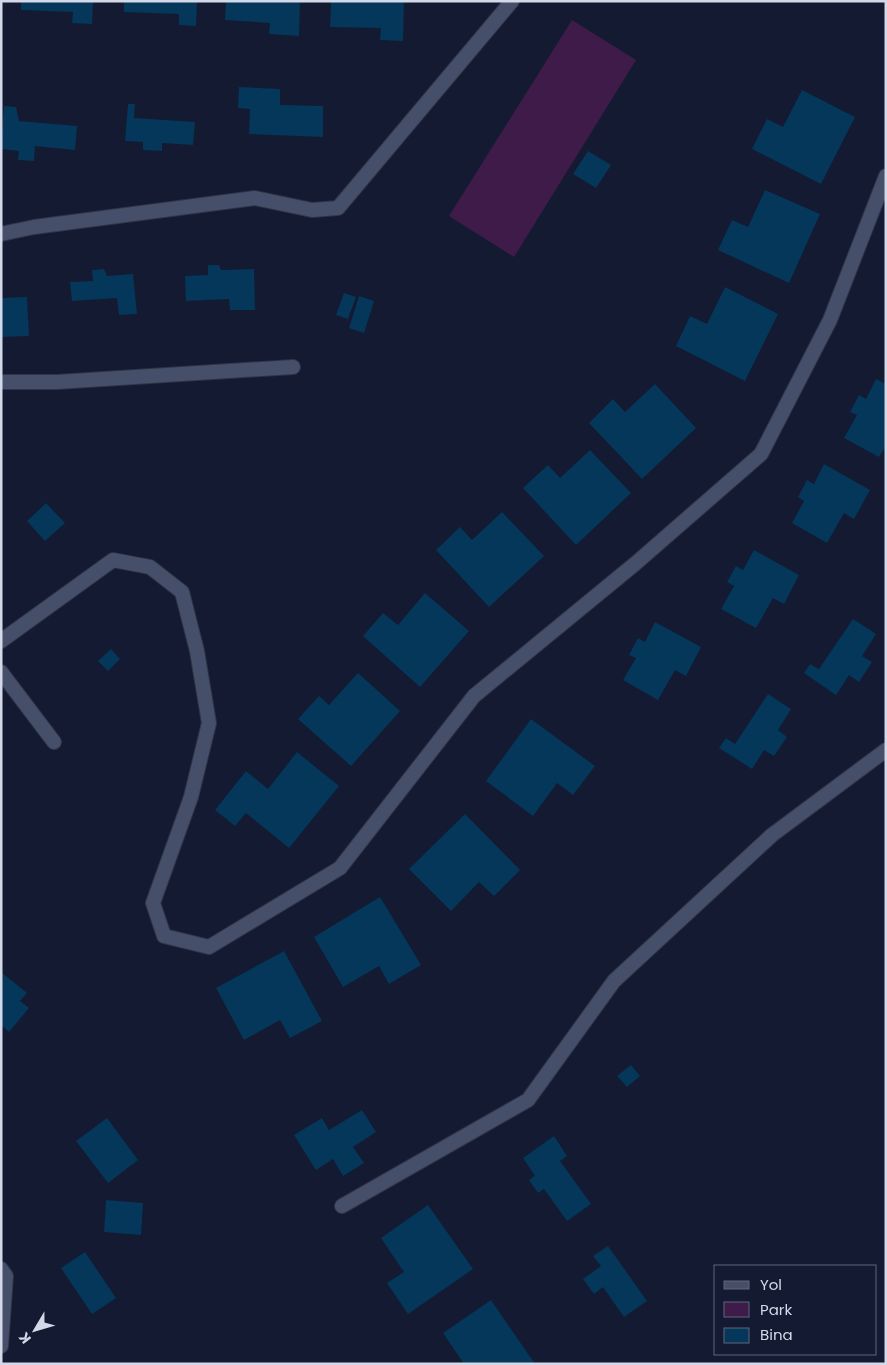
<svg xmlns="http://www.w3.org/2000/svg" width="887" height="1365" viewBox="0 0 887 1365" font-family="Poppins,sans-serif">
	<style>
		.green { fill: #3f1b49 }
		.building { fill: #043759 }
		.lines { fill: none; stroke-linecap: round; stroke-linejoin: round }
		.minor-casing { stroke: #303446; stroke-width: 16 }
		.minor { stroke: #464f6a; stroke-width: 14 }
	</style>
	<rect width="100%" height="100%" fill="#131a31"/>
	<path class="green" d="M572 20 636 60 514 257 449 216Z"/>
	<g class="building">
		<path d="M21 1H93L92 24 72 23 73 12 21 10Z"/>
		<path d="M124 1H197L196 26 179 25V14L124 12Z"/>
		<path d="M226 1H300L299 36 269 34 270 23 225 20Z"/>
		<path d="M331 1H404L403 41 380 40 381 28 330 27Z"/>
		<path d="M239 87 280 89V105L323 106V137L249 134 250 109 238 108Z"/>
		<path d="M802 90 855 117 821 184 752 149 767 119 783 127Z"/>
		<path d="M128 104H135L134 118 195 122 193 145 162 143V151L143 150V142L125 141Z"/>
		<path d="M4 106 16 107 19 121 77 126 75 150 35 146 34 161 18 160 19 151 1 149Z"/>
		<path d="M588 151 611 165 596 188 573 174Z"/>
		<path d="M765 190 820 214 789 283 718 250 732 220 748 227Z"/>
		<path d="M208 265H219L221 270 254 269 255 310H230L229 299 186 301 185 276 208 275Z"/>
		<path d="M104 269 107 276 133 274 137 314 119 315 117 298 72 301 70 282 93 281 92 270Z"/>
		<path d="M725 287 778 314 745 381 676 346 690 316 707 324Z"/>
		<path d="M344 293 356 297 348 319 336 315Z"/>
		<path d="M359 296 374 301 364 333 349 328Z"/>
		<path d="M27 297 29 336 2 337 1 298Z"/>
		<path d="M876 379 886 384V446L879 457 844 438 857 415 850 412 859 395 866 399Z"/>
		<path d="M655 384 696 428 642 479 589 423 613 399 625 412Z"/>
		<path d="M590 450 631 493 576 545 523 488 548 465 560 478Z"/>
		<path d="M824 464 870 490 854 519 844 513 827 543 792 523 804 501 798 497 807 480 814 484Z"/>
		<path d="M46 503 65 523 45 541 27 521Z"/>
		<path d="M502 512 544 556 489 607 436 550 460 527 472 540Z"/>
		<path d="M754 550 799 575 784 604 773 598 756 628 721 609 734 586 727 582 736 566 743 570Z"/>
		<path d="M425 593 469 631 420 687 363 636 383 613 398 625Z"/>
		<path d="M853 619 876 634 862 656 872 662 859 682 849 675 836 695 804 673 810 664 819 669Z"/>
		<path d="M655 622 701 647 686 676 675 670 658 700 623 680 636 658 629 655 638 638 645 642Z"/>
		<path d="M111 649 120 659 108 671 98 661Z"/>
		<path d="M358 673 400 711 351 766 298 719 319 696 329 705Z"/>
		<path d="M768 694 791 709 778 730 787 737 774 756 764 750 752 769 719 748 726 738 735 744Z"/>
		<path d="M531 719 595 766 573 795 557 783 533 816 486 781Z"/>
		<path d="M297 752 339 786 289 848 246 813 235 826 215 810 246 771 268 789Z"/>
		<path d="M465 814 520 870 494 896 479 882 451 911 409 869Z"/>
		<path d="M380 897 421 965 389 984 379 966 343 987 314 937Z"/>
		<path d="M284 951 322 1021 290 1038 280 1020 244 1040 216 988Z"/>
		<path d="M1 972 27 993 20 1001 29 1008 9 1032 1 1025Z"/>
		<path d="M631 1065 640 1076 627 1087 617 1076Z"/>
		<path d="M362 1110 376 1132 353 1147 364 1163 343 1176 333 1159 316 1170 294 1135 322 1118 329 1130Z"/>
		<path d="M107 1118 138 1160 108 1183 76 1141Z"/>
		<path d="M554 1136 567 1156 560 1161 591 1204 567 1221 544 1189 538 1193 529 1180 535 1176 523 1158Z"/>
		<path d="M106 1200 143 1203 141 1235 104 1232Z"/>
		<path d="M428 1205 473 1269 408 1314 387 1283 404 1272 381 1238Z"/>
		<path d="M608 1246 647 1301 624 1317 603 1287 594 1294 583 1279 601 1266 593 1256Z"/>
		<path d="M85 1252 116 1298 92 1314 61 1268Z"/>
		<path d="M491 1300 535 1364H464L443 1333Z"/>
	</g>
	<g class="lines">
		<defs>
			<g id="minor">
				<path d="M1 234 34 227 255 198 312 210 338 208 512 1"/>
				<path d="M1 382H57L293 367"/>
				<path d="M1 641 113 560 150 567 182 592 197 651 209 723 191 797 153 903 164 936 209 947 340 868 474 696 636 563 761 454 830 320 886 176"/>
				<path d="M1 672 54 742"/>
				<path d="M342 1206 528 1100 614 981 772 835 886 750"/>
				<path d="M1 1269 6 1276 1 1346"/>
			</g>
		</defs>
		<use href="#minor" class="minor-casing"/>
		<use href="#minor" class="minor"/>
	</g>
	<rect width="887" height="1365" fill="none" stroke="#d3d9e9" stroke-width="5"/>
	<rect x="714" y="1265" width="162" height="90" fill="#131a31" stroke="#60667b"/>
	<rect x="724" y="1281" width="25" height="8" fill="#464f6a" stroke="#60667b"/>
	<text x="760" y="1290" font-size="15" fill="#d3d9e9">Yol</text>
	<rect x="724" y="1302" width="25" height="15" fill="#3f1b49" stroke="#60667b"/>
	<text x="760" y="1315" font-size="15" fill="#d3d9e9">Park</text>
	<rect x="724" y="1328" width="25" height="15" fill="#043759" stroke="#60667b"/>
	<text x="760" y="1340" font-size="15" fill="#d3d9e9">Bina</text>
	<g transform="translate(35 1330) rotate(232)" stroke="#131a31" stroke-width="4" paint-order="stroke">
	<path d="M0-4L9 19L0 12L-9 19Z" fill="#d3d9e9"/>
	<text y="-8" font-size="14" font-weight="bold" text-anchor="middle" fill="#d3d9e9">K</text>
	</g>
</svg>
